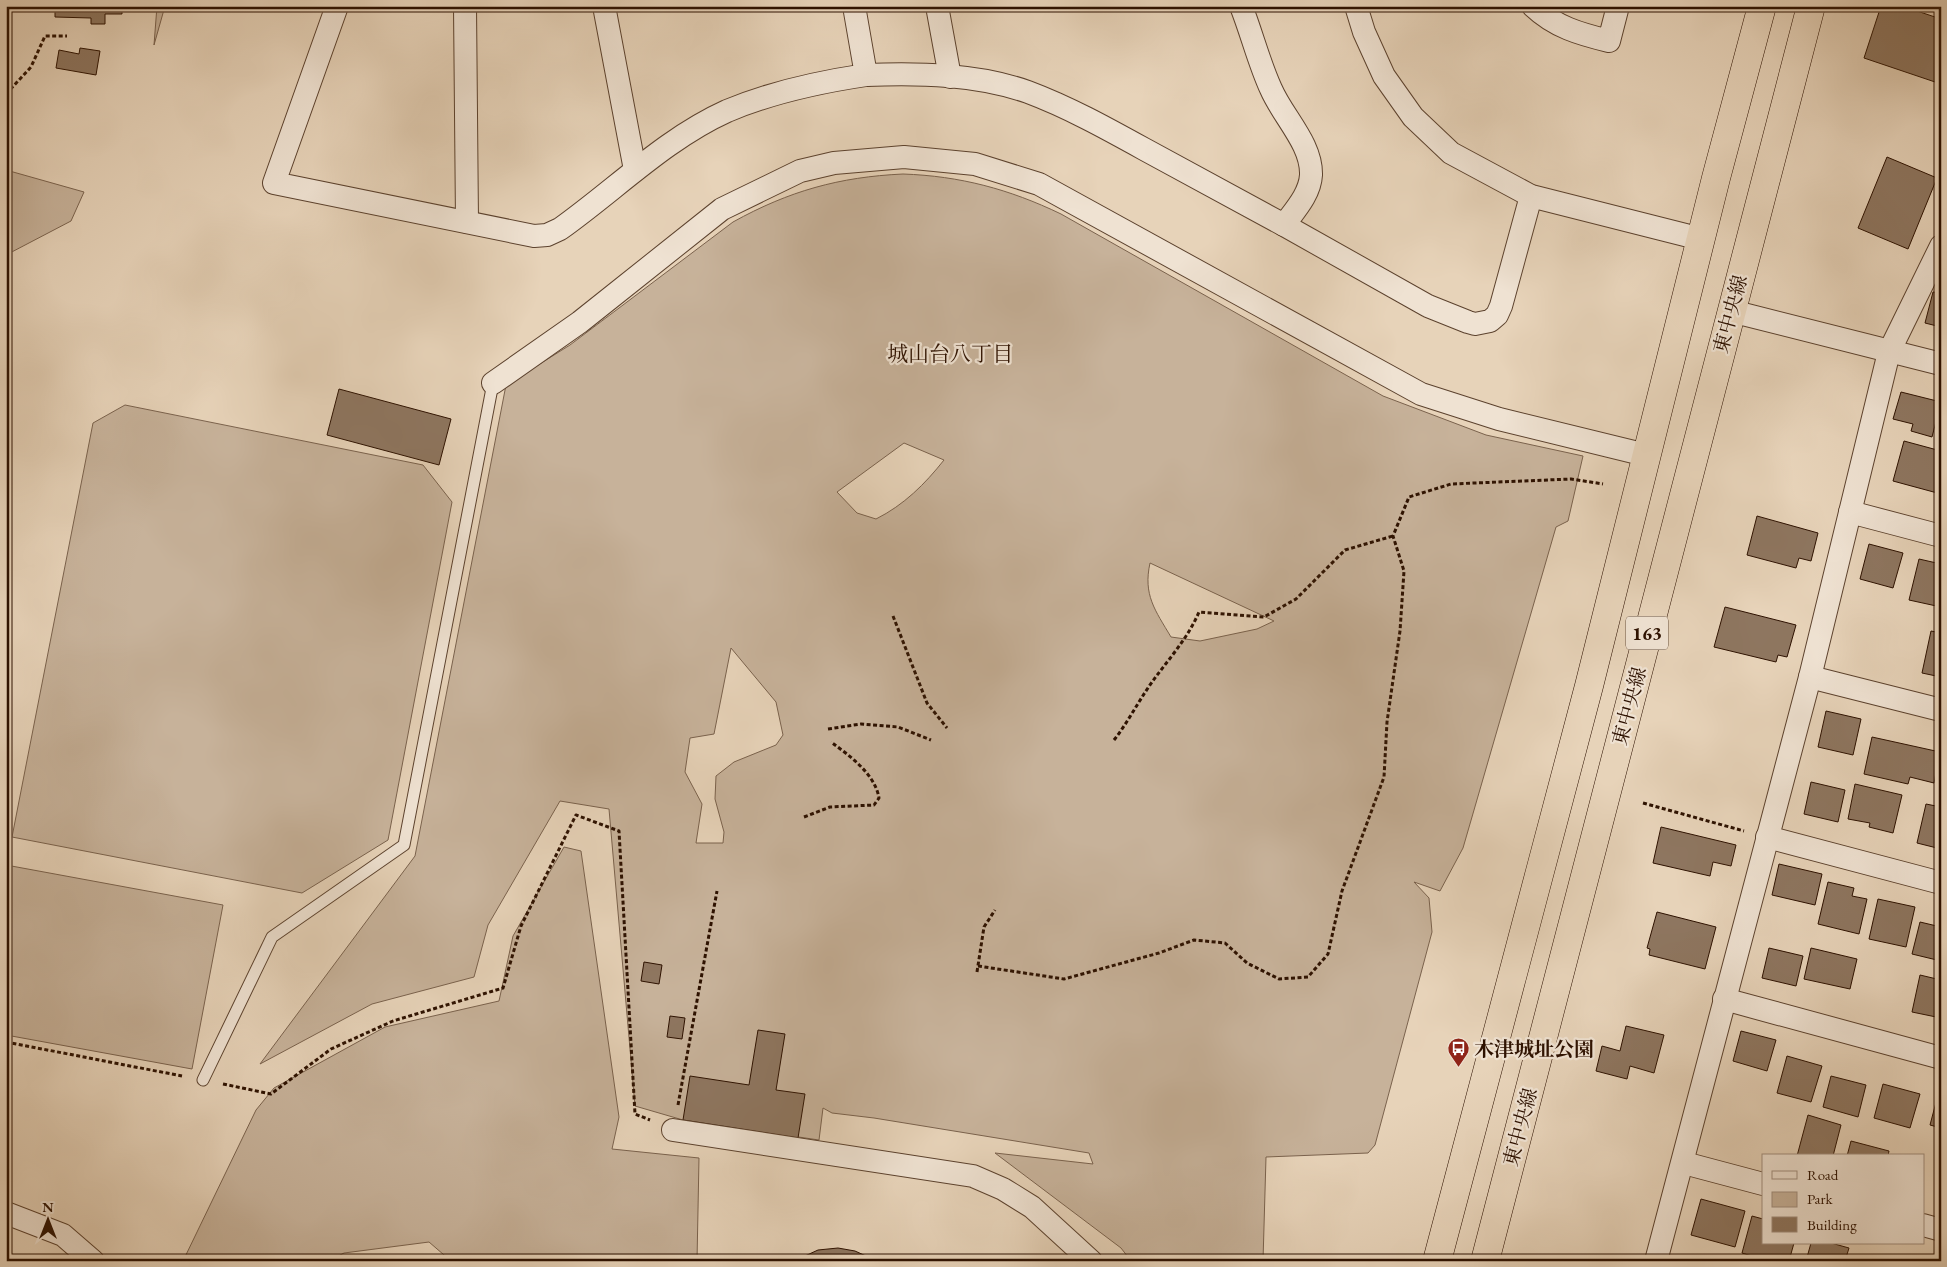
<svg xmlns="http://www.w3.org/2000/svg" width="1947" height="1267" viewBox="0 0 1947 1267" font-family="'EB Garamond','Noto Serif JP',serif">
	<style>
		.green { fill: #c7b29a; stroke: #7a624d; fill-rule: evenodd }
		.building { fill: #8e7660; stroke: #2d1100 }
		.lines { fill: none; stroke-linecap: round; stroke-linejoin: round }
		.lane-casing { stroke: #5c422e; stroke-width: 13 }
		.street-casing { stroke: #5c422e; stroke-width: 24 }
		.highway-casing { stroke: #2d1100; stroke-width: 29 }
		.path { stroke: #2d1100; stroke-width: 3; stroke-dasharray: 4 2.5; stroke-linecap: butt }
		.lane { stroke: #efe2d2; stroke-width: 11 }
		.street { stroke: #efe2d2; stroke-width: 22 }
		.highway { stroke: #e7d3b9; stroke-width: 28 }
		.labels { text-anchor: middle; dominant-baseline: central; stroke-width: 4.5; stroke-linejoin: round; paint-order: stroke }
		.shield { fill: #efe2d2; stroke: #67503f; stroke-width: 1 }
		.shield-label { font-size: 19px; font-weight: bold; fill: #2d1100 }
		.street-label { font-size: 20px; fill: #2d1100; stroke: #efe2d2 }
		.poi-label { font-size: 20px; font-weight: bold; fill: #2d1100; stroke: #efe2d2; text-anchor: start }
		.neighbourhood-label { font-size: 21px; fill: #2d1100; stroke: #efe2d2 }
	</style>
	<rect width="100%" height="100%" fill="#e7d3b9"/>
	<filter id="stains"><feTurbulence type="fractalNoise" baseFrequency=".004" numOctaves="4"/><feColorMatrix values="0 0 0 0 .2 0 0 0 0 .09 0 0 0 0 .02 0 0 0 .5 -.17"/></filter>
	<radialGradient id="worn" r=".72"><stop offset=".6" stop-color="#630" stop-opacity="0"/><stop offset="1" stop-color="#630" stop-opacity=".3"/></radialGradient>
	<g class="green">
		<path d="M157 6H165L154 45Z"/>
		<path d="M6 170 84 192 71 221 6 255Z"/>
		<path d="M903 174C960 176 1009 189 1061 214L1383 396 1486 435 1583 456 1568 521 1556 527 1463 848 1440 891 1414 882 1429 898 1432 932 1375 1145 1368 1153 1266 1157 1263 1261H1131L1121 1248 995 1153 1093 1164 1089 1153 874 1118 832 1113 823 1108 819 1140 683 1120 635 1106 609 809 560 801 488 925 474 977 372 1004 260 1064 415 856 506 385 570 345 733 222C789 191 839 177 903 174ZM904 443 944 460C925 484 904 505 876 519L857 513 837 492ZM1150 563 1274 621 1257 629 1200 641 1171 637C1155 610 1143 595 1150 563ZM731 648 776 702 783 735 776 745 734 762 716 776 715 799 724 832 723 843H696L702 804 685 772 690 738 714 734Z"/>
		<path d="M125 405 423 465 452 502 388 840 302 893 12 837 93 423Z"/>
		<path d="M564 847 581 851 619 1117 612 1149 699 1158 697 1261H451L429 1242 344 1253 329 1261H183L256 1110 274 1088 385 1027 499 1001 513 936Z"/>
		<path d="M6 865 223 905 192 1069 6 1035Z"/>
	</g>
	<g class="building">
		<path d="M55 6H122V14H105V24H91V18L55 17Z"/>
		<path d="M1881 6H1902L1941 19V84L1864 58Z"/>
		<path d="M80 48 100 51 96 75 56 68 59 50 79 54Z"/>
		<path d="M1887 157 1937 178 1908 249 1858 228Z"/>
		<path d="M1933 292 1941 293V327L1925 323Z"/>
		<path d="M339 389 451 419 439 465 327 435Z"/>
		<path d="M1901 392 1941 402 1932 437 1911 431 1913 424 1893 419Z"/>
		<path d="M1904 441 1941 451V494L1893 481Z"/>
		<path d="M1757 516 1818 533 1811 561 1799 558 1796 568 1747 555Z"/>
		<path d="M1869 544 1903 553 1893 588 1860 579Z"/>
		<path d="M1919 559 1941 564V607L1909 600Z"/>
		<path d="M1725 607 1796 625 1787 657 1778 655 1776 662 1714 647Z"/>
		<path d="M1931 631 1941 633V677L1922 673Z"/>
		<path d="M1826 711 1861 719 1853 755 1818 747Z"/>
		<path d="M1872 737 1940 752 1934 783 1910 777 1908 784 1864 774Z"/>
		<path d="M1811 782 1845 790 1838 822 1804 814Z"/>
		<path d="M1855 784 1902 795 1893 833 1869 827 1870 823 1848 819Z"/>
		<path d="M1926 804 1941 807V849L1917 843Z"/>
		<path d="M1661 827 1736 845 1731 866 1713 862 1710 876 1653 863Z"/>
		<path d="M1779 864 1822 874 1815 905 1772 895Z"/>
		<path d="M1828 882 1854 888 1852 896 1867 899 1859 934 1818 924Z"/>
		<path d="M1878 899 1915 907 1906 947 1869 939Z"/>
		<path d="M1657 912 1716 927 1705 969 1649 955 1650 949 1647 948Z"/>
		<path d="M1920 922 1941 927V961L1912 954Z"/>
		<path d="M1769 948 1803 956 1796 986 1762 978Z"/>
		<path d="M1811 948 1857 959 1850 989 1804 979Z"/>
		<path d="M644 962 662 965 659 984 641 981Z"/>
		<path d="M1920 975 1941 980V1018L1912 1012Z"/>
		<path d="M670 1016 685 1018 682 1039 667 1037Z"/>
		<path d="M1626 1026 1664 1035 1654 1073 1630 1066 1627 1079 1596 1071 1602 1046 1620 1051Z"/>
		<path d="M758 1030 785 1034 776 1090 805 1094 798 1138 683 1120 690 1076 749 1085Z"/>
		<path d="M1741 1031 1776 1040 1767 1071 1733 1061Z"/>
		<path d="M1787 1056 1822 1066 1811 1102 1777 1093Z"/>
		<path d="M1831 1076 1866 1085 1858 1117 1823 1107Z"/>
		<path d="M1883 1084 1920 1094 1910 1128 1874 1118Z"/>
		<path d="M1939 1091 1941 1092V1128L1930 1125Z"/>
		<path d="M1808 1115 1841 1125 1833 1156H1797Z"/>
		<path d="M1851 1141 1889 1151 1888 1156H1847Z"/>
		<path d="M1701 1199 1745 1211 1735 1247 1691 1235Z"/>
		<path d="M1752 1216 1763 1219V1243H1794L1789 1261H1768L1742 1253Z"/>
		<path d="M1811 1243H1831L1849 1248 1845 1261H1806Z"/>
		<path d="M838 1248 855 1251 877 1261H794L818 1250Z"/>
		<path d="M13 1256 22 1261H10Z"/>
		<rect x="950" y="1258" width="59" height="3"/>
	</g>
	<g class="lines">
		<defs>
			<path id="lane" d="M203 1080 272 937 404 845 493 383"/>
			<g id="street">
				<path d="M337 6 274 183 534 236 547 235 560 229C615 190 665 139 727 111 772 92 819 82 866 75L854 6"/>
				<path d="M465 6 467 222"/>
				<path d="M604 6 635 170"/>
				<path d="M937 6 950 77"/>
				<path d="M1356 6 1364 32 1384 76 1413 117 1451 153 1531 196 1701 239"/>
				<path d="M1533 6C1555 27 1580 34 1609 41L1618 6"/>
				<path d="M866 75C920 73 977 74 1028 92 1068 107 1106 128 1144 149 1190 174 1237 199 1284 225 1295 210 1310 194 1311 175 1312 144 1283 117 1271 89 1259 63 1252 34 1241 6"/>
				<path d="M1284 225 1428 306 1468 322 1475 324 1490 321 1497 315 1501 306 1531 196"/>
				<path d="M1731 311 1941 364"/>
				<path d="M493 383 580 322 722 209 800 171 834 163 904 157 975 164 1039 184 1421 394 1499 419 1646 455"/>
				<path d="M1850 512 1941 536"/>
				<path d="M1810 677 1941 710"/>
				<path d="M1767 837 1941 883"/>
				<path d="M1724 999 1941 1058"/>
				<path d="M673 1130 973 1176 1003 1189 1032 1207 1091 1261"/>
				<path d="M1684 1163 1763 1184"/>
				<path d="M6 1213 63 1235 93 1261"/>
				<path d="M1923 1225 1941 1230"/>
				<path d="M1656 1261 1810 677 1889 352 1941 246"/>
			</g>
			<g id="highway">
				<path d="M1437 1261 1589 686 1716 178 1762 6"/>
				<path d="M1485 1261 1811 6"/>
			</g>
		</defs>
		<use href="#lane" class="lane-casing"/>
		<use href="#street" class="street-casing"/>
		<use href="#highway" class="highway-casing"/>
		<g class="path">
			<path d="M6 94 31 67 45 36H67"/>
			<path d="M893 616 927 703 947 728"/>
			<path d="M828 729 861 724 898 727 931 740"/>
			<path d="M1114 740C1128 722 1138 702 1152 682 1168 660 1188 638 1199 612L1264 617 1296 599 1345 550 1393 536"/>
			<path d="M1643 803 1744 831"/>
			<path d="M804 817 830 807 874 805 879 798C875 774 850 756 831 742"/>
			<path d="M978 966 1064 979 1159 953 1194 940 1225 943 1247 963 1279 979 1308 977 1328 954 1342 891 1384 777 1387 722 1400 631 1404 571 1393 536 1409 497 1451 484 1571 479 1603 484"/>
			<path d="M977 972 984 927 995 910"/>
			<path d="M6 1042 182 1076"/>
			<path d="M223 1084 271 1094 331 1049 393 1021 503 988 521 926 576 815 619 831 635 1114 650 1120"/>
			<path d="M678 1105 717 891"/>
		</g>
		<use href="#lane" class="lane"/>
		<use href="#street" class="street"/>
		<use href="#highway" class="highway"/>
	</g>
	<defs>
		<symbol id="bus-pin" viewBox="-11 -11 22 30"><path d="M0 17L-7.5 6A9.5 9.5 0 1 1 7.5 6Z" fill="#8f2418" stroke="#efe2d2"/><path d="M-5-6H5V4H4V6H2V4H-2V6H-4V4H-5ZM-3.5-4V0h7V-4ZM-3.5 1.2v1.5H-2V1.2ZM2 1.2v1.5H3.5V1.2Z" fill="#fff"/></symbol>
	</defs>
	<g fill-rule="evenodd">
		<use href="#bus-pin" x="1446" y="1036" width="25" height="34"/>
	</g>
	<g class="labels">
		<rect class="shield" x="1626" y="616.5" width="42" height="33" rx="4"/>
		<g class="shield-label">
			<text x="1647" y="633">163</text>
		</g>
		<g class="street-label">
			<text transform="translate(1730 314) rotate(-75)">東中央線</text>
			<text transform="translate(1629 706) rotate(-75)">東中央線</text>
			<text transform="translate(1520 1127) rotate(-75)">東中央線</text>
		</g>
		<g class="poi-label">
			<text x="1474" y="1049">木津城址公園</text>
		</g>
		<g class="neighbourhood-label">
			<text x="950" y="353">城山台八丁目</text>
		</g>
	</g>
	<rect width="1947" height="1267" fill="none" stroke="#e7d3b9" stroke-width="25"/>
	<rect x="8" y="8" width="1932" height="1252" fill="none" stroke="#2d1100" stroke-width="2.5"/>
	<rect x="12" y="12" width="1922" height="1242" fill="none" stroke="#2d1100"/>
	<rect x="1762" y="1154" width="162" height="90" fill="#efe2d2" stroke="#a18e7e"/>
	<rect x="1772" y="1171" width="25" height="8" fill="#efe2d2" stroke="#a18e7e"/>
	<text x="1807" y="1180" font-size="15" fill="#2d1100">Road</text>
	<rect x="1772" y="1192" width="25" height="15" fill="#c7b29a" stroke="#a18e7e"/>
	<text x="1807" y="1204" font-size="15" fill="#2d1100">Park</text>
	<rect x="1772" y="1217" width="25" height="15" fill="#8e7660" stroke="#a18e7e"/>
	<text x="1807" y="1230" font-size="15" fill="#2d1100">Building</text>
	<g transform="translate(48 1220)" stroke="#efe2d2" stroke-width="4" paint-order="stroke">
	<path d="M0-4L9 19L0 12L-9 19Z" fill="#2d1100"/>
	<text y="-8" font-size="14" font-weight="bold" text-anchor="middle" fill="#2d1100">N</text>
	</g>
	<rect width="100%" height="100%" filter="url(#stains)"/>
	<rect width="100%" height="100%" fill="url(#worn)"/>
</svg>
